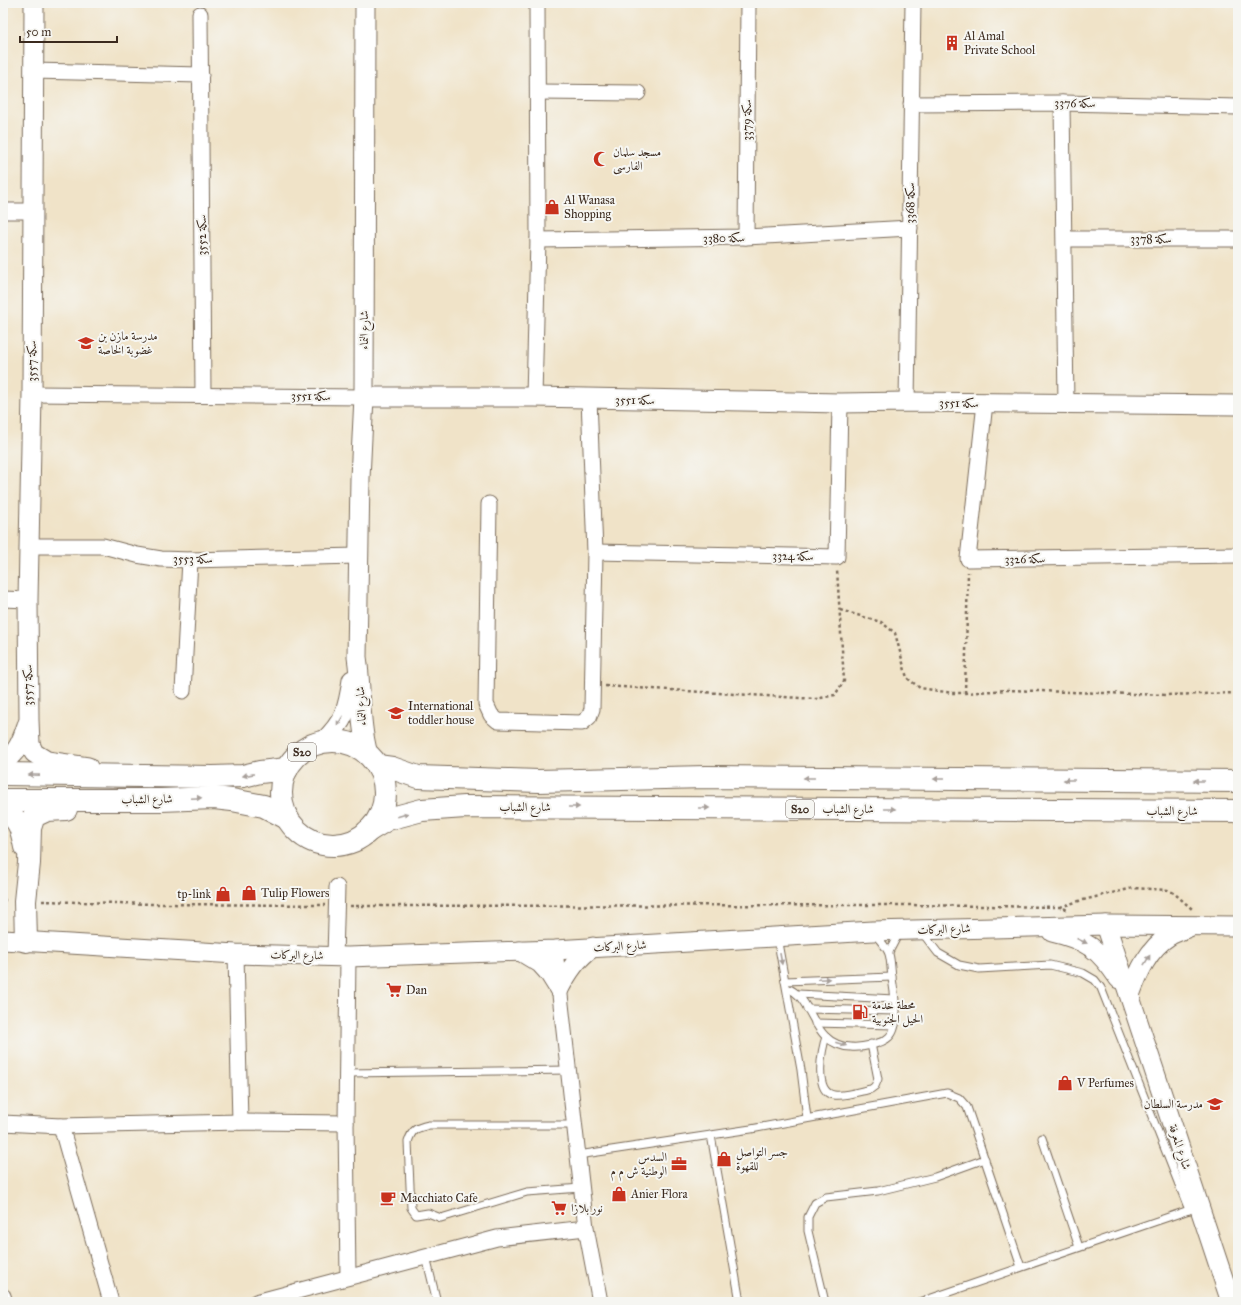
<svg xmlns="http://www.w3.org/2000/svg" width="1241" height="1305" viewBox="0 0 1241 1305" font-family="'IM FELL Great Primer',Amiri,serif">
	<style>
		.lines { fill: none; stroke-linecap: round; stroke-linejoin: round }
		.service-casing { stroke: #7a6b5a; stroke-width: 9 }
		.minor-casing { stroke: #7a6b5a; stroke-width: 17 }
		.tertiary-casing { stroke: #7a6b5a; stroke-width: 21 }
		.primary-casing { stroke: #7a6b5a; stroke-width: 24 }
		.path { stroke: #7a6b5a; stroke-width: 2.5; stroke-dasharray: 3 3; stroke-linecap: butt }
		.service { stroke: #fff; stroke-width: 7 }
		.minor { stroke: #fff; stroke-width: 15 }
		.tertiary { stroke: #fff; stroke-width: 19 }
		.primary { stroke: #fff; stroke-width: 22 }
		.oneway { fill: #a79f9a }
		.labels { text-anchor: middle; dominant-baseline: central; stroke-width: 4; stroke-linejoin: round; paint-order: stroke }
		.shield { fill: #f6f6f2; stroke: #73675e; stroke-width: 1 }
		.shield-label { font-size: 11px; font-weight: bold; fill: #3b2a1e }
		.poi-label { font-size: 12px; fill: #3b2a1e; stroke: #f6f6f2; text-anchor: start }
		.street-label { font-size: 12px; fill: #3b2a1e; stroke: #f6f6f2 }
	</style>
	<rect width="100%" height="100%" fill="#f6f6f2"/>
	<filter id="ink" filterUnits="userSpaceOnUse"><feTurbulence type="fractalNoise" baseFrequency=".025" numOctaves="2"/><feDisplacementMap in="SourceGraphic" scale="8" xChannelSelector="R" yChannelSelector="G"/><feConvolveMatrix kernelMatrix="1 2 1 2 8 2 1 2 1" color-interpolation-filters="sRGB"/></filter>
	<filter id="wash" filterUnits="userSpaceOnUse"><feTurbulence type="fractalNoise" baseFrequency=".012" numOctaves="4" result="noise"/><feDisplacementMap in="SourceGraphic" scale="16" xChannelSelector="R" yChannelSelector="G"/><feGaussianBlur stdDeviation="0.9" result="paint"/><feColorMatrix in="noise" values="0 0 0 0 0 0 0 0 0 0 0 0 0 0 0 0 0 1.4 0 .05"/><feComposite in="paint" operator="in"/></filter>
	<g filter="url(#wash)">
		<rect width="100%" height="100%" fill="#f0e3c8"/>
	</g>
	<g filter="url(#ink)">
		<g class="lines">
			<defs>
				<g id="service">
					<path d="M921 931 938 953 959 965 979 969 1050 965 1083 973 1095 980 1101 988 1189 1210"/>
					<path d="M777 937 801 1070 807 1118"/>
					<path d="M889 952 900 931"/>
					<path d="M785 981 892 977"/>
					<path d="M787 988C815 998 810 1045 851 1047 861 1048 882 1044 889 1037 901 1027 894 993 892 978 891 970 891 961 889 954 887 947 879 940 875 934"/>
					<path d="M798 994 894 999"/>
					<path d="M807 1009 896 1011"/>
					<path d="M815 1023 895 1025"/>
					<path d="M826 1037C821 1050 814 1093 834 1095 844 1097 861 1091 871 1089L875 1086 878 1079 871 1044"/>
					<path d="M347 1073 568 1070"/>
					<path d="M574 1125H429C416 1128 412 1129 408 1142L411 1208 416 1215 428 1213 441 1218 527 1192 581 1188"/>
					<path d="M711 1135 740 1302"/>
					<path d="M1042 1138 1079 1247"/>
					<path d="M578 1155 751 1129 947 1093 959 1098 967 1107 1021 1267"/>
					<path d="M426 1257 437 1302"/>
					<path d="M825 1302 808 1231V1217L815 1203 826 1197 878 1191 935 1177 985 1159"/>
					<path d="M920 1302 1192 1209"/>
				</g>
				<g id="minor">
					<path d="M200 14 203 395"/>
					<path d="M33 71 201 75"/>
					<path d="M538 92 638 93"/>
					<path d="M1062 103 1066 404"/>
					<path d="M911 104 1062 103 1238 107"/>
					<path d="M3 211H33"/>
					<path d="M746 237 748 3"/>
					<path d="M1065 239H1238"/>
					<path d="M538 240 746 237 910 228"/>
					<path d="M32 394 364 397"/>
					<path d="M534 397 538 240 537 3"/>
					<path d="M907 402 913 3"/>
					<path d="M985 403 968 559 1238 555"/>
					<path d="M489 504 486 704 491 715 498 721 582 723 589 717 592 709 595 552 589 399"/>
					<path d="M29 546H103L137 555 161 559 190 560 358 556"/>
					<path d="M595 552 837 557 840 403"/>
					<path d="M3 599 28 600"/>
					<path d="M183 691 190 560"/>
					<path d="M555 950 586 1228 600 1302"/>
					<path d="M236 954 240 1122"/>
					<path d="M335 956 337 887"/>
					<path d="M3 1123 61 1126 240 1122 346 1123"/>
					<path d="M61 1126 111 1302"/>
					<path d="M348 1277 346 1123 348 957"/>
					<path d="M3 1296 5 1302"/>
					<path d="M256 1302 497 1238 586 1228"/>
				</g>
				<g id="tertiary">
					<path d="M34 3 32 394 28 600 29 720 30 744 34 753 47 761 88 767"/>
					<path d="M365 3 364 397 360 478 357 657C362 690 359 722 368 754"/>
					<path d="M364 397H534L840 403 907 402 1238 405"/>
					<path d="M323 742C345 721 348 708 352 680"/>
					<path d="M3 760C17 756 23 737 27 725"/>
					<path d="M1106 925 1231 1302"/>
					<path d="M1052 932C1087 940 1099 949 1119 979"/>
					<path d="M3 940 236 954 348 957 555 950 873 931 1106 925 1238 926"/>
					<path d="M520 951 540 963 549 973 559 989"/>
					<path d="M559 989C568 972 577 958 593 947"/>
					<path d="M1130 995C1138 973 1148 949 1169 936 1175 932 1183 930 1189 927"/>
				</g>
				<g id="primary">
					<circle cx="333" cy="793" r="52"/>
					<path d="M378 766 392 768 418 777 538 781 706 777 1238 781"/>
					<path d="M3 774 213 777 243 776 260 772 287 769"/>
					<path d="M3 800H161L214 798 232 800 264 806 287 818"/>
					<path d="M3 812C20 816 22 833 25 847"/>
					<path d="M368 831 388 819 422 810 465 807 1238 811"/>
					<path d="M26 941 25 901 29 863 30 828 34 816 47 810 66 809"/>
				</g>
			</defs>
			<use href="#service" class="service-casing"/>
			<use href="#minor" class="minor-casing"/>
			<use href="#tertiary" class="tertiary-casing"/>
			<use href="#primary" class="primary-casing"/>
			<g class="path">
				<path d="M840 610 881 622 895 633 907 678 920 688 952 693H965L1007 690 1166 695 1238 693"/>
				<path d="M605 686 816 699 835 695 844 681 837 570"/>
				<path d="M965 693 968 572"/>
				<path d="M3 900H9"/>
				<path d="M42 901 154 904 325 905"/>
				<path d="M350 906 906 905 1060 907 1068 910"/>
				<path d="M1060 907 1079 901 1133 888 1168 890 1174 893 1192 909"/>
			</g>
			<use href="#service" class="service"/>
			<use href="#minor" class="minor"/>
			<use href="#tertiary" class="tertiary"/>
			<use href="#primary" class="primary"/>
		</g>
		<defs><path id="oneway-solid" d="M-6-.8H1V-3.2L6.5 0L1 3.2V.8H-6Z"/></defs>
		<g class="oneway">
			<use href="#oneway-solid" transform="translate(340 721) rotate(121)"/>
			<use href="#oneway-solid" transform="translate(34 775) rotate(-179)"/>
			<use href="#oneway-solid" transform="translate(248 775) rotate(169)"/>
			<use href="#oneway-solid" transform="translate(809 778) rotate(-180)"/>
			<use href="#oneway-solid" transform="translate(939 779) rotate(-180)"/>
			<use href="#oneway-solid" transform="translate(1069 780) rotate(-180)"/>
			<use href="#oneway-solid" transform="translate(1199 781) rotate(-180)"/>
			<use href="#oneway-solid" transform="translate(196 798) rotate(-2)"/>
			<use href="#oneway-solid" transform="translate(574 807)"/>
			<use href="#oneway-solid" transform="translate(704 808)"/>
			<use href="#oneway-solid" transform="translate(890 809)"/>
			<use href="#oneway-solid" transform="translate(403 815) rotate(-16)"/>
			<use href="#oneway-solid" transform="translate(1082 941) rotate(25)"/>
			<use href="#oneway-solid" transform="translate(781 959) rotate(80)"/>
			<use href="#oneway-solid" transform="translate(1147 960) rotate(-59)"/>
			<use href="#oneway-solid" transform="translate(824 979) rotate(-2)"/>
			<use href="#oneway-solid" transform="translate(841 1044) rotate(17)"/>
		</g>
	</g>
	<defs>
		<symbol id="building-bare" viewBox="-9 -9 18 18"><path d="M-4-6H4V6H1V3H-1V6H-4ZM-2.5-4.3h1.7v1.8h-1.7ZM.8-4.3h1.7v1.8H.8ZM-2.5-1h1.7V.8h-1.7ZM.8-1h1.7V.8H.8Z" fill="#c8321e" stroke="#f6f6f2" stroke-width="2.5" paint-order="stroke"/></symbol>
		<symbol id="mosque-bare" viewBox="-9 -9 18 18"><path d="M3.5-4.9A6 6 0 1 0 3.5 4.9A5 5 0 1 1 3.5-4.9Z" fill="#c8321e" stroke="#f6f6f2" stroke-width="2.5" paint-order="stroke"/></symbol>
		<symbol id="shop-bare" viewBox="-9 -9 18 18"><path d="M-5-2.5h2.3a2.7 3.5 0 0 1 5.4 0H5L5.5 6h-11ZM-1.5-2.5h3a1.5 2.3 0 0 0-3 0Z" fill="#c8321e" stroke="#f6f6f2" stroke-width="2.5" paint-order="stroke"/></symbol>
		<symbol id="school-bare" viewBox="-9 -9 18 18"><path d="M0-5L7-2L0 1L-7-2ZM-4 1L0 2.5L4 1V4Q0 6-4 4Z" fill="#c8321e" stroke="#f6f6f2" stroke-width="2.5" paint-order="stroke"/></symbol>
		<symbol id="supermarket-bare" viewBox="-9 -9 18 18"><path d="M-6-5.5h2.5l.6 2H6L4.5 2H-2.5L-4.4-4H-6ZM-1.5 3.2a1.3 1.3 0 1 0 .1 0ZM3 3.2a1.3 1.3 0 1 0 .1 0Z" fill="#c8321e" stroke="#f6f6f2" stroke-width="2.5" paint-order="stroke"/></symbol>
		<symbol id="fuel-bare" viewBox="-9 -9 18 18"><path d="M-5.5-6h7V0h2V4h1.3V-2.5L3-4.5l.8-.8L6-3V5H2.5V1h-1V6h-7ZM-4.2-4.7v3.2H.2V-4.7Z" fill="#c8321e" stroke="#f6f6f2" stroke-width="2.5" paint-order="stroke"/></symbol>
		<symbol id="office-bare" viewBox="-9 -9 18 18"><path d="M-6-3h4V-5.5h4V-3h4V5H-6ZM-1-4.5V-3h2v-1.5ZM-6 0V1H6V0Z" fill="#c8321e" stroke="#f6f6f2" stroke-width="2.5" paint-order="stroke"/></symbol>
		<symbol id="cafe-bare" viewBox="-9 -9 18 18"><path d="M-5.5-4.5H6V0H3Q3 3.5 0 3.5H-2.5Q-5.5 3.5-5.5 0ZM3-3.2v2h1.7v-2ZM-6 4.5H4V6H-6Z" fill="#c8321e" stroke="#f6f6f2" stroke-width="2.5" paint-order="stroke"/></symbol>
	</defs>
	<g fill-rule="evenodd">
		<use href="#building-bare" x="941" y="32" width="22" height="22"/>
		<use href="#mosque-bare" x="590" y="148" width="22" height="22"/>
		<use href="#shop-bare" x="541" y="196" width="22" height="22"/>
		<use href="#school-bare" x="75" y="332" width="22" height="22"/>
		<use href="#school-bare" x="385" y="702" width="22" height="22"/>
		<use href="#shop-bare" x="238" y="882" width="22" height="22"/>
		<use href="#shop-bare" x="212" y="883" width="22" height="22"/>
		<use href="#supermarket-bare" x="383" y="979" width="22" height="22"/>
		<use href="#fuel-bare" x="849" y="1001" width="22" height="22"/>
		<use href="#shop-bare" x="1054" y="1072" width="22" height="22"/>
		<use href="#school-bare" x="1204" y="1093" width="22" height="22"/>
		<use href="#shop-bare" x="713" y="1148" width="22" height="22"/>
		<use href="#office-bare" x="668" y="1153" width="22" height="22"/>
		<use href="#shop-bare" x="608" y="1183" width="22" height="22"/>
		<use href="#cafe-bare" x="377" y="1187" width="22" height="22"/>
		<use href="#supermarket-bare" x="548" y="1197" width="22" height="22"/>
	</g>
	<g class="labels">
		<g class="shield">
			<rect x="288" y="743" width="28" height="18" rx="3"/>
			<rect x="786" y="800" width="28" height="18" rx="3"/>
		</g>
		<g class="shield-label">
			<text x="302" y="752">S20</text>
			<text x="800" y="809">S20</text>
		</g>
		<g class="poi-label">
			<text x="964" y="36">Al Amal<tspan x="964" dy="14">Private School</tspan></text>
			<text x="613" y="152">مسجد سلمان<tspan x="613" dy="14">الفارسى</tspan></text>
			<text x="564" y="200">Al Wanasa<tspan x="564" dy="14">Shopping</tspan></text>
			<text x="98" y="336">مدرسة مازن بن<tspan x="98" dy="14">غضوبة الخاصة</tspan></text>
			<text x="408" y="706">International<tspan x="408" dy="14">toddler house</tspan></text>
			<text x="261" y="893">Tulip Flowers</text>
			<text x="211" y="894" text-anchor="end">tp-link</text>
			<text x="406" y="990">Dan</text>
			<text x="872" y="1005">محطة خدمة<tspan x="872" dy="14">الحيل الجنوبية</tspan></text>
			<text x="1077" y="1083">V Perfumes</text>
			<text x="1203" y="1104" text-anchor="end">مدرسة السلطان</text>
			<text x="736" y="1152">جسر التواصل<tspan x="736" dy="14">للقهوة</tspan></text>
			<text x="667" y="1157" text-anchor="end">السدس<tspan x="667" dy="14">الوطنیة ش م م</tspan></text>
			<text x="631" y="1194">Anier Flora</text>
			<text x="400" y="1198">Macchiato Cafe</text>
			<text x="571" y="1208">نور بلازا</text>
		</g>
		<g class="street-label">
			<text transform="translate(1075 103) rotate(1)">سكة 3376</text>
			<text transform="translate(747 120) rotate(-90)">سكة 3379</text>
			<text transform="translate(910 203) rotate(-89)">سكة 3368</text>
			<text transform="translate(202 235) rotate(-90)">سكة 3552</text>
			<text transform="translate(724 238) rotate(-1)">سكة 3380</text>
			<text x="1151" y="239">سكة 3378</text>
			<text transform="translate(364 330) rotate(-90)">شارع النماء</text>
			<text transform="translate(32 361) rotate(-90)">سكة 3557</text>
			<text transform="translate(311 396) rotate(1)">سكة 3551</text>
			<text transform="translate(635 400) rotate(1)">سكة 3551</text>
			<text transform="translate(959 403) rotate(1)">سكة 3551</text>
			<text transform="translate(793 556) rotate(1)">سكة 3324</text>
			<text x="193" y="559">سكة 3553</text>
			<text transform="translate(1025 559) rotate(-1)">سكة 3326</text>
			<text transform="translate(28 685) rotate(-90)">سكة 3557</text>
			<text transform="translate(361 706) rotate(-93)">شارع النماء</text>
			<text transform="translate(147 799) rotate(-1)">شارع الشباب</text>
			<text x="525" y="807">شارع الشباب</text>
			<text x="848" y="809">شارع الشباب</text>
			<text x="1172" y="811">شارع الشباب</text>
			<text transform="translate(944 929) rotate(-2)">شارع البركات</text>
			<text transform="translate(620 946) rotate(-3)">شارع البركات</text>
			<text transform="translate(297 955) rotate(1)">شارع البركات</text>
			<text transform="translate(1180 1147) rotate(72)">شارع المعرفة</text>
		</g>
	</g>
	<rect width="1241" height="1305" fill="none" stroke="#f6f6f2" stroke-width="16"/>
	<path d="M20 36v6h97v-6" fill="none" stroke="#3b2a1e" stroke-width="2"/>
	<text x="26" y="36" font-size="12" fill="#3b2a1e" stroke="#f6f6f2" stroke-width="3" paint-order="stroke">50 m</text>
</svg>
